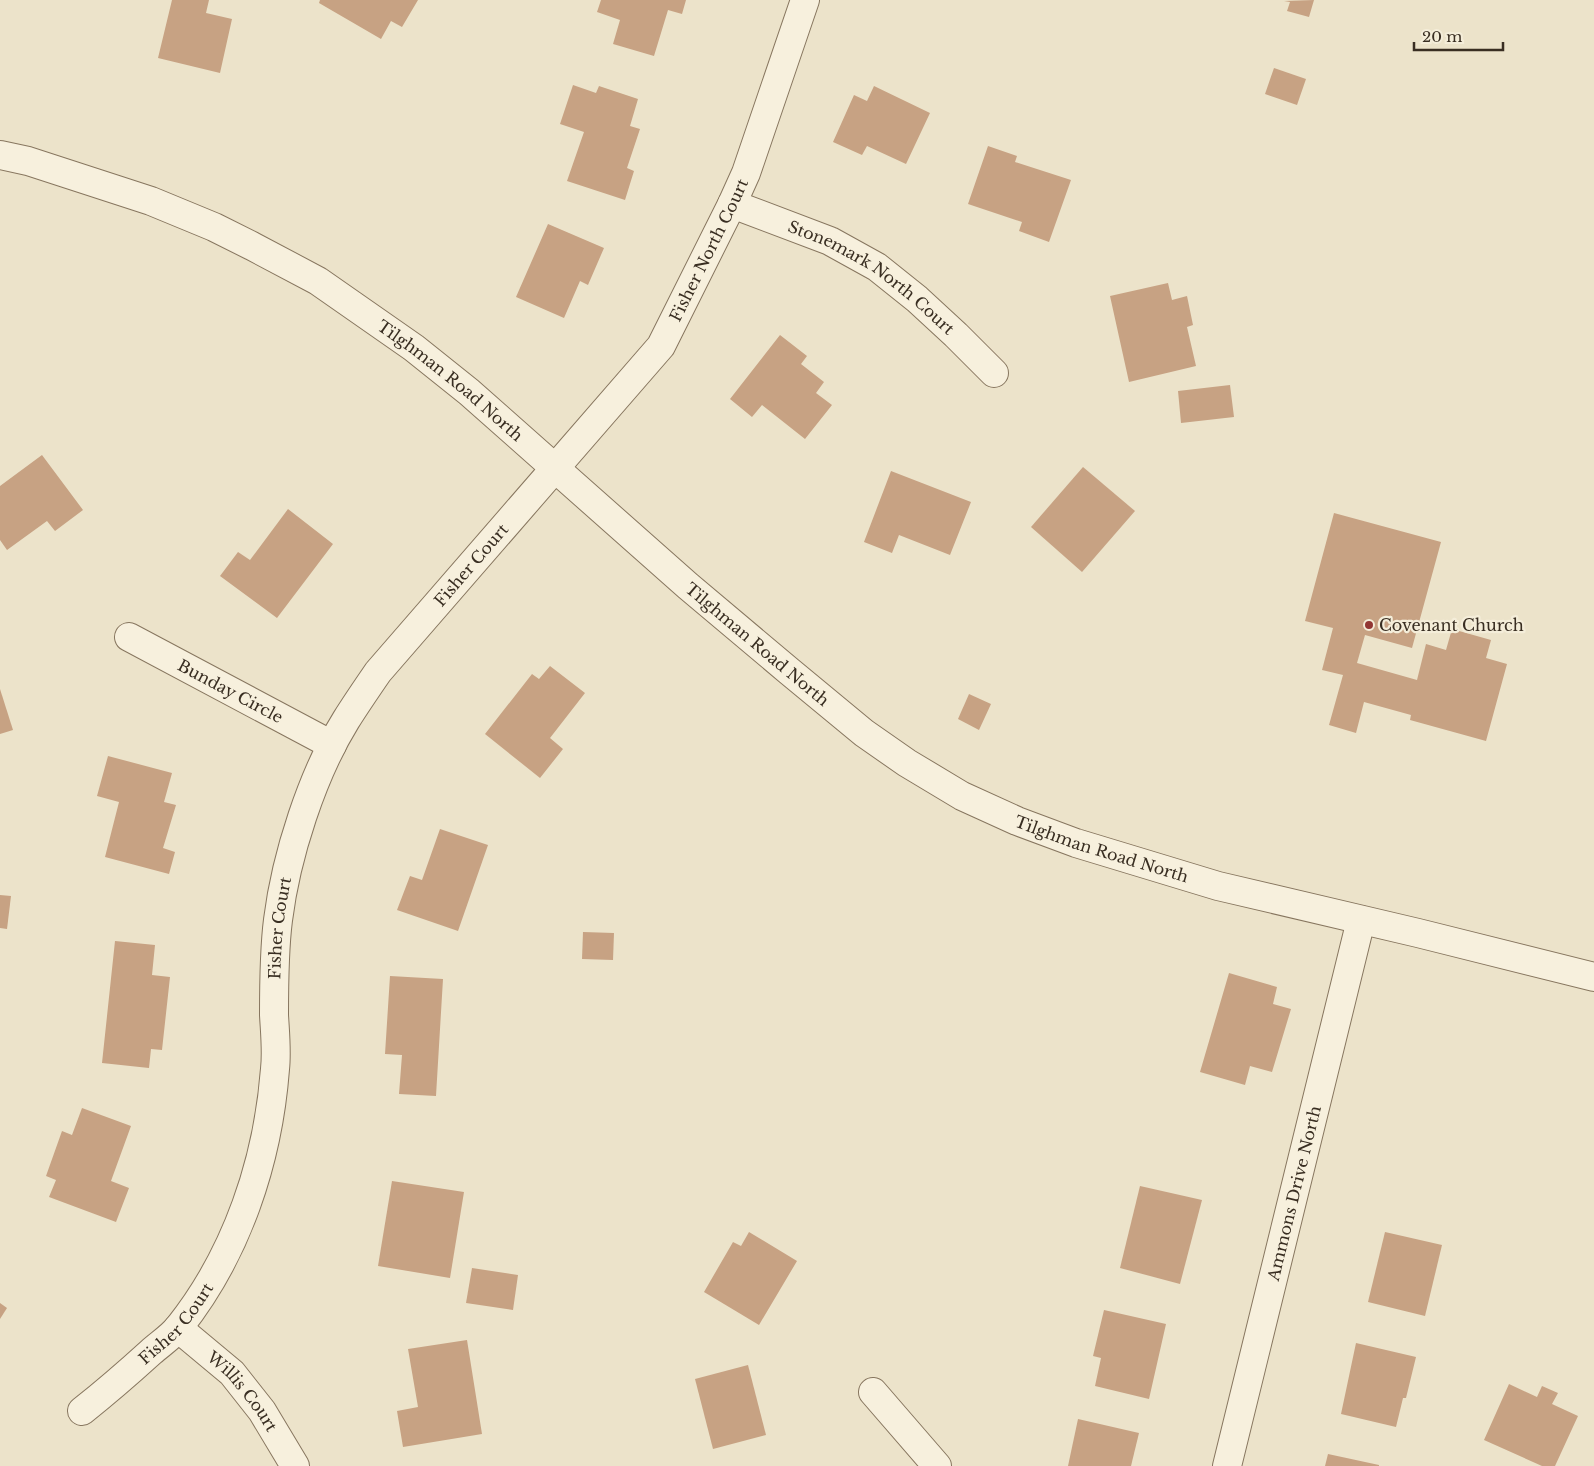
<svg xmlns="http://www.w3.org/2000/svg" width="1594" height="1466" viewBox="0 0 1594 1466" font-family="'Libre Baskerville',serif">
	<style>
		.building { fill: #c7a283 }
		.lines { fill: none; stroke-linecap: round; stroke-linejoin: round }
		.minor-casing { stroke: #87765f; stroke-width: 30 }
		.minor { stroke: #f7f0dd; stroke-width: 28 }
		.poi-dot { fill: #923734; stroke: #f4edd9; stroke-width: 2 }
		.labels { text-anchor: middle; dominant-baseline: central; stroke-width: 4.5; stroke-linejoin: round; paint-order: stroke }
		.street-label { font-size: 16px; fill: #392e22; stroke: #f4edd9 }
		.poi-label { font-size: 16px; fill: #392e22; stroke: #f4edd9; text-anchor: start }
	</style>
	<rect width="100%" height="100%" fill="#ece3ca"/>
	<g class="building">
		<path d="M172 0H209L206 13 232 19 220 73 158 58Z"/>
		<path d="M320 0H418L402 27 391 21 381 39 319 3Z"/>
		<path d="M601 0H686L682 14 668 10 654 56 613 44 620 20 597 12Z"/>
		<path d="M1314 0 1309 17 1287 11 1290 2 1284 1Z"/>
		<path d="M1274 68 1306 79 1297 105 1265 94Z"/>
		<path d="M573 85 596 93 599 86 638 99 630 126 640 129 627 168 634 171 625 200 567 181 584 132 560 124Z"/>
		<path d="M874 86 930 113 906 164 867 146 862 155 833 142 854 95 867 101Z"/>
		<path d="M988 146 1017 156 1015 162 1071 180 1049 242 1019 231 1022 222 968 204Z"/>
		<path d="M548 224 604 248 588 285 580 281 564 318 516 297Z"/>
		<path d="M1168 283 1172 300 1187 296 1193 325 1187 327 1196 366 1129 382 1110 296Z"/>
		<path d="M780 335 807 356 801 364 824 382 816 393 832 405 805 439 762 405 752 417 730 399Z"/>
		<path d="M1230 385 1234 417 1181 423 1178 391Z"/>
		<path d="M42 455 83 510 55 531 47 521 7 550 0 540V486Z"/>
		<path d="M1083 467 1135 511 1082 572 1031 527Z"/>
		<path d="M891 471 971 502 950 555 899 535 892 553 864 542Z"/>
		<path d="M288 509 333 544 277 618 220 576 238 552 250 560Z"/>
		<path d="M1334 513 1441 542 1412 648 1365 635 1357 663 1417 680 1426 644 1446 650 1452 629 1491 640 1486 658 1507 664 1486 741 1410 720 1411 715 1364 702 1356 733 1329 725 1343 675 1322 670 1333 628 1305 621Z"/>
		<path d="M550 666 585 693 550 738 563 749 540 778 485 734 532 674 539 679Z"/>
		<path d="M0 689 13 730 0 734Z"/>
		<path d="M969 694 991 704 979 730 958 719Z"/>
		<path d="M108 756 172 773 164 802 176 805 163 848 175 852 169 874 105 857 119 802 97 796Z"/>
		<path d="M440 829 488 845 458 931 397 910 410 876 422 880Z"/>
		<path d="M0 895 11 896 7 929 0 928Z"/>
		<path d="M583 932 614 933 613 960 582 959Z"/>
		<path d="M115 941 155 945 152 975 170 977 162 1050 151 1049 149 1068 102 1063Z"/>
		<path d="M1229 973 1277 987 1273 1004 1291 1009 1272 1072 1250 1066 1245 1085 1200 1072Z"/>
		<path d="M390 976 443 979 436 1096 399 1094 402 1055 385 1054Z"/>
		<path d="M82 1108 131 1126 111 1181 129 1188 116 1222 49 1197 56 1180 46 1176 62 1131 72 1135Z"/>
		<path d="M392 1181 464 1192 450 1278 378 1266Z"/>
		<path d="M1140 1186 1202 1200 1180 1284 1120 1268Z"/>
		<path d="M749 1232 797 1261 759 1325 704 1292 733 1242 741 1246Z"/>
		<path d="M1385 1232 1442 1245 1425 1316 1368 1302Z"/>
		<path d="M472 1268 518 1275 513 1310 466 1303Z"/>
		<path d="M0 1303 7 1308 0 1319Z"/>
		<path d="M1104 1310 1166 1324 1149 1399 1095 1386 1101 1358 1093 1356Z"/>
		<path d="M467 1340 482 1434 403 1447 397 1411 418 1407 408 1349Z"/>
		<path d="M1356 1343 1416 1357 1406 1398H1403L1396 1427 1341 1414Z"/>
		<path d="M748 1365 766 1435 713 1449 695 1379Z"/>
		<path d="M1509 1384 1537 1397 1542 1386 1558 1393 1552 1404 1578 1416 1555 1466H1542L1484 1440Z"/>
		<path d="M1078 1419 1139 1433 1131 1466H1068Z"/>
		<path d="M1328 1454 1379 1465V1466H1325Z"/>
	</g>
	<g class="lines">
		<defs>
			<g id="minor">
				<path id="s1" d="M0 155 28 161 151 201 214 227 252 246 318 281 414 348 469 392 688 586 789 671 864 733 907 763 962 796 1017 821 1076 843 1218 886 1418 933 1594 977"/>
				<path id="s2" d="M732 204 830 241 877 267 917 299 956 335 994 373"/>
				<path id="s3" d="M129 637 332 745"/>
				<path id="s4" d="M178 1328 232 1373 262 1411 295 1466"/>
				<path d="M873 1392 937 1466"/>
				<path id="s5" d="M82 1411C106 1392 129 1372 151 1352 160 1344 172 1336 179 1327 237 1254 268 1161 275 1069 277 1052 275 1033 274 1015 274 984 274 951 278 920 286 856 312 775 346 720 356 704 367 688 378 672L661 346 732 204 746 173 805 0"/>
				<path id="s6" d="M1227 1466 1361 920"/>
			</g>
		</defs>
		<use href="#minor" class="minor-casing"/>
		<use href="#minor" class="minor"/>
	</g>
	<circle class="poi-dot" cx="1369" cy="625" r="5"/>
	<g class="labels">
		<g class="street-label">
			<text stroke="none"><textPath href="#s5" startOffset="1366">Fisher North Court</textPath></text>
			<text stroke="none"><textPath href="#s2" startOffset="159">Stonemark North Court</textPath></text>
			<text stroke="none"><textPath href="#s1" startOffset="509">Tilghman Road North</textPath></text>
			<text stroke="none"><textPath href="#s5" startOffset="969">Fisher Court</textPath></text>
			<text stroke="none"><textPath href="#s1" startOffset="914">Tilghman Road North</textPath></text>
			<text stroke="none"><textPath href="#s3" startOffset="115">Bunday Circle</textPath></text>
			<text stroke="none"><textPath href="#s1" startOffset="1319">Tilghman Road North</textPath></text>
			<text stroke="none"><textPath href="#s5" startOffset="549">Fisher Court</textPath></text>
			<text stroke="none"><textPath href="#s6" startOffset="281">Ammons Drive North</textPath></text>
			<text stroke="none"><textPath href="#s5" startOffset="129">Fisher Court</textPath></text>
			<text stroke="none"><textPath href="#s4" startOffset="91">Willis Court</textPath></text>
		</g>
		<g class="poi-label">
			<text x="1379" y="625">Covenant Church</text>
		</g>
	</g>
	<path d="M1414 42v8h89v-8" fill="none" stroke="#392e22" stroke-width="2.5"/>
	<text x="1422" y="42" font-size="15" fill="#392e22" stroke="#f4edd9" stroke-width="4" paint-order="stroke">20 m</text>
</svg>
